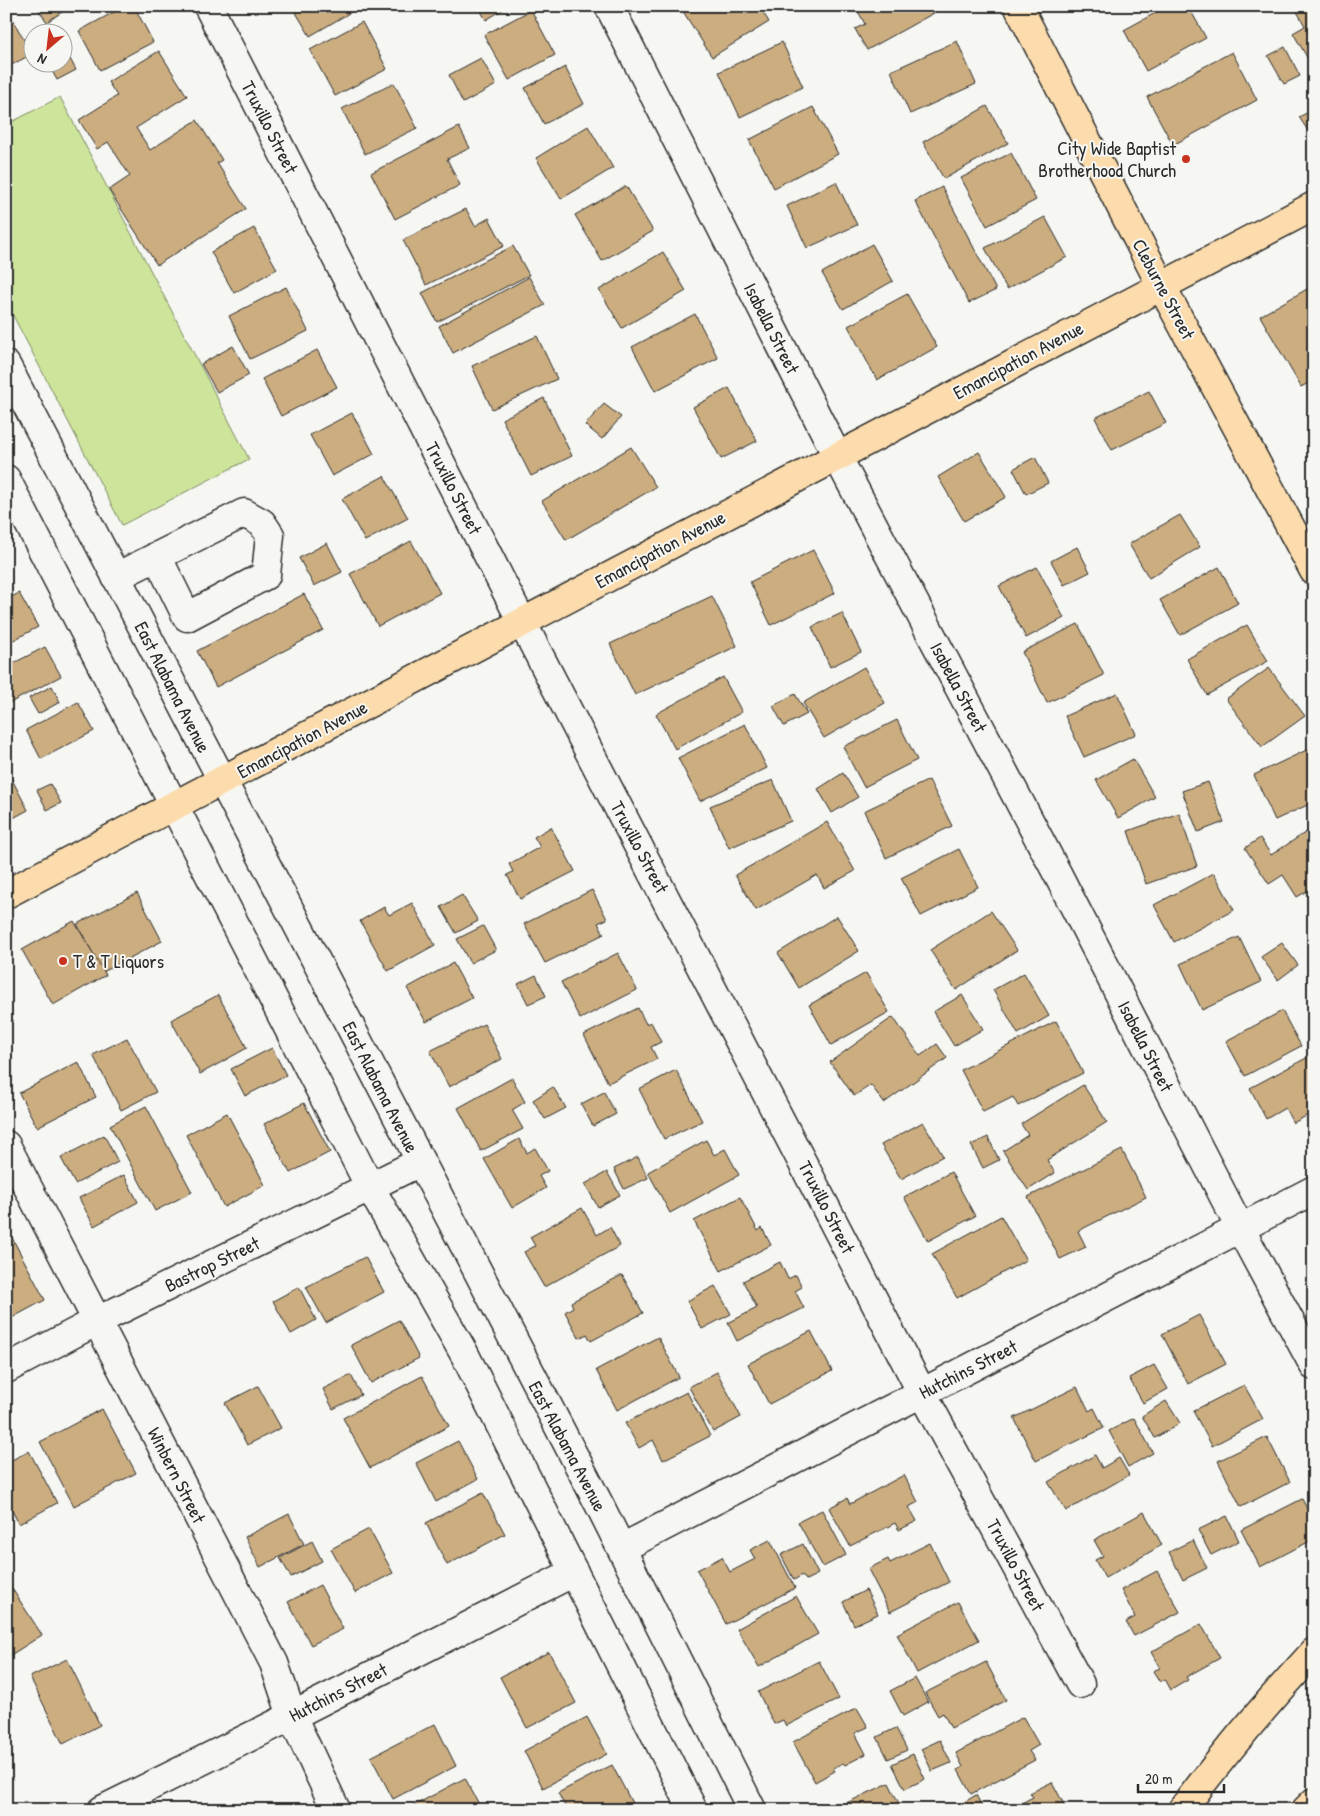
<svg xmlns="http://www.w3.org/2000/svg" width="1320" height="1816" viewBox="0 0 1320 1816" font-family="'Patrick Hand',sans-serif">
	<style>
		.green { fill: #cde59b; stroke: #7c8863 }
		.building { fill: #cbad80; stroke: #2b2b2b }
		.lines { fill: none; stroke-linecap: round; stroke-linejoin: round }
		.minor-casing { stroke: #2b2b2b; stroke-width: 31 }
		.major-casing { stroke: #2b2b2b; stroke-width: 31 }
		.highway-casing { stroke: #2b2b2b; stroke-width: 31 }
		.minor { stroke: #f6f6f2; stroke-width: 28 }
		.major { stroke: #fcdcac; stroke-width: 28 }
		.highway { stroke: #fcdcac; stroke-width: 28 }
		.poi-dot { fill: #c8321e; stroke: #f6f6f2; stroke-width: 2 }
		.labels { text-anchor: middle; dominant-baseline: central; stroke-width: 4; stroke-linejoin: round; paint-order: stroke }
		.street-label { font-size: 19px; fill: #2b2b2b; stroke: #f6f6f2 }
		.poi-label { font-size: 19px; fill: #2b2b2b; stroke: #f6f6f2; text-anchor: end }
	</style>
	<rect width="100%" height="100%" fill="#f6f6f2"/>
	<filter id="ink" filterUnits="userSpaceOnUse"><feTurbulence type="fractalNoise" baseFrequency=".02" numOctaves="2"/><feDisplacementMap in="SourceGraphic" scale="10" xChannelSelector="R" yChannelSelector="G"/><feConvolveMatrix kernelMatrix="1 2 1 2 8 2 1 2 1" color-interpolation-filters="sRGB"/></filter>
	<g filter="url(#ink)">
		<path class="green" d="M60 97 249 459 122 525 6 302V125Z"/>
		<g class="building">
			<path d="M36 6H71L47 22Z"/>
			<path d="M125 6H134L153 42 100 70 79 31Z"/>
			<path d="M292 6H348L351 12 310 36Z"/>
			<path d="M478 6H509L486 20Z"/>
			<path d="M696 6H759L769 22 712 57 684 13Z"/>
			<path d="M855 6H940L941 9 867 50 855 29 865 24Z"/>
			<path d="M1168 6H1188L1206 38 1146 71 1124 30Z"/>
			<path d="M1294 6H1314V56L1308 59 1293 33 1305 26Z"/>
			<path d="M6 8 32 54 6 68Z"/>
			<path d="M531 10 555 55 509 80 484 35Z"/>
			<path d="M362 22 387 69 335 96 310 50Z"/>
			<path d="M53 26 56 32H40Z"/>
			<path d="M957 41 976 84 910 114 891 71Z"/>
			<path d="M782 42 803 87 740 117 719 72Z"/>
			<path d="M62 44 76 70 57 80 47 62H62Z"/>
			<path d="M1285 47 1300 76 1284 84 1268 56Z"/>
			<path d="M159 51 187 96 136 128 150 150 197 120 222 160 217 163 246 209 157 265 109 190 130 176 108 142 97 149 79 120 117 96 108 82Z"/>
			<path d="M1232 52 1257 100 1173 145 1147 97Z"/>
			<path d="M481 58 496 85 463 103 449 75Z"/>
			<path d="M565 67 584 104 544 124 525 88Z"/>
			<path d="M394 83 417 128 365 154 342 109Z"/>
			<path d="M987 106 1008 143 944 179 923 142Z"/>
			<path d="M813 107 838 154 774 188 749 140Z"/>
			<path d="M1314 109V140L1299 117Z"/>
			<path d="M588 126 613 168 561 199 536 158Z"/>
			<path d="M459 127 470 148 447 159 460 185 395 219 371 173Z"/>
			<path d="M1011 153 1036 200 987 226 961 178Z"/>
			<path d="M836 182 857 225 807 248 787 206Z"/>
			<path d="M626 186 653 231 602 261 575 215Z"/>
			<path d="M942 187 996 290 969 303 915 201Z"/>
			<path d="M466 209 475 226 489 218 504 246 426 285 403 240Z"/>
			<path d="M1045 217 1067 257 1007 289 985 248Z"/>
			<path d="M254 228 277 269 234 293 211 252Z"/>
			<path d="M872 244 893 281 843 309 822 273Z"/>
			<path d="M513 246 529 275 437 322 422 293Z"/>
			<path d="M663 252 686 291 622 328 599 290Z"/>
			<path d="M529 277 545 305 453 353 439 326Z"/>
			<path d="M1314 285V380L1301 387 1260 316Z"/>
			<path d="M286 287 308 331 250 359 229 316Z"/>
			<path d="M907 294 937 347 877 380 848 326Z"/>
			<path d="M695 314 718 358 655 391 632 347Z"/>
			<path d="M537 336 557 379 492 409 472 366Z"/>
			<path d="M233 346 249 375 217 392 201 364Z"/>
			<path d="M317 350 337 387 281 416 262 379Z"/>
			<path d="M729 388 757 441 721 459 693 407Z"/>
			<path d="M1149 391 1166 423 1112 450 1095 418Z"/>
			<path d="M544 398 572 456 531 476 502 419Z"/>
			<path d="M604 404 621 417 602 439 585 425Z"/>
			<path d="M352 413 374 454 332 476 310 435Z"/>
			<path d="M631 447 656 487 566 540 542 501Z"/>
			<path d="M979 452 1006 497 964 521 938 477Z"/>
			<path d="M1035 457 1048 483 1026 494 1013 469Z"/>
			<path d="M384 476 408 518 365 541 342 499Z"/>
			<path d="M1180 515 1200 547 1149 578 1129 544Z"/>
			<path d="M411 541 440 593 378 626 350 574Z"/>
			<path d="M327 543 342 572 314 586 299 558Z"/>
			<path d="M1077 547 1090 572 1064 585 1051 561Z"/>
			<path d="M813 550 835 593 771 625 750 582Z"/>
			<path d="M1037 567 1064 618 1026 638 999 586Z"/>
			<path d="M1219 567 1238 603 1180 635 1160 600Z"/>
			<path d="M19 593 38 627 6 644V600Z"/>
			<path d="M304 594 323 630 216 687 197 651Z"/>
			<path d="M712 596 737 646 635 695 610 644Z"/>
			<path d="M842 613 861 652 830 667 812 627Z"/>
			<path d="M1078 624 1104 675 1047 703 1022 652Z"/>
			<path d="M1247 625 1268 661 1207 695 1187 659Z"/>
			<path d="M45 647 61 676 6 705V667Z"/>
			<path d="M864 667 885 703 824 738 803 703Z"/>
			<path d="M1269 668 1305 716 1262 747 1226 699Z"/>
			<path d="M723 677 742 712 675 749 656 714Z"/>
			<path d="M52 686 60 702 38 714 29 698Z"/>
			<path d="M1117 693 1136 734 1084 757 1065 716Z"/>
			<path d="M795 694 807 714 784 726 773 706Z"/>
			<path d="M78 702 94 731 41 759 26 730Z"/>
			<path d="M897 720 917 760 864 787 843 747Z"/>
			<path d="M745 724 767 768 700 801 678 758Z"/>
			<path d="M1313 747 1314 802 1275 820 1254 775Z"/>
			<path d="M1133 759 1155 797 1118 818 1096 780Z"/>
			<path d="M8 772 28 810 6 822V773Z"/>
			<path d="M843 773 858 797 832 813 818 789Z"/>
			<path d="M773 780 791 821 729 848 710 806Z"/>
			<path d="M929 780 952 826 886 858 864 811Z"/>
			<path d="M1208 782 1224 822 1198 832 1182 791Z"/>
			<path d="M50 784 61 803 47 810 37 790Z"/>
			<path d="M1179 813 1197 866 1146 884 1128 831Z"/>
			<path d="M827 822 855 871 824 888 817 875 756 910 735 875Z"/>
			<path d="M551 827 575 871 520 899 507 875 513 872 509 864 540 847 534 837Z"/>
			<path d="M1314 827V887L1297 897 1283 875 1269 884 1245 848 1260 838 1271 855Z"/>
			<path d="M959 849 978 887 921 916 901 878Z"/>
			<path d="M1214 873 1234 910 1174 942 1154 905Z"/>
			<path d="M592 890 607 919 598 923 604 934 545 963 524 924Z"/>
			<path d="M137 893 162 941 103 972 77 924Z"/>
			<path d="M462 895 478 921 456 933 441 907Z"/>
			<path d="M412 903 435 945 388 971 360 921 384 907 389 915Z"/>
			<path d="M991 911 1017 950 956 990 930 950Z"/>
			<path d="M837 916 859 951 799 988 778 953Z"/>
			<path d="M74 921 106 975 53 1005 22 950Z"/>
			<path d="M483 926 496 950 470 963 457 939Z"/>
			<path d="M1239 937 1261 982 1202 1010 1180 964Z"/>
			<path d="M1282 943 1298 965 1278 980 1261 957Z"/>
			<path d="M618 953 637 990 580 1019 561 982Z"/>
			<path d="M453 963 472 998 426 1022 407 988Z"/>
			<path d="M866 973 889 1012 831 1045 809 1005Z"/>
			<path d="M1024 973 1049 1016 1018 1034 993 990Z"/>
			<path d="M536 975 546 996 528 1004 518 984Z"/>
			<path d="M218 995 247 1048 200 1074 171 1020Z"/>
			<path d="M962 995 983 1029 954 1046 933 1012Z"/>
			<path d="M638 1008 646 1024 651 1022 661 1042 651 1047 657 1059 608 1083 584 1035Z"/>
			<path d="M1282 1011 1301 1046 1245 1076 1226 1041Z"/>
			<path d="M893 1017 920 1056 937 1044 947 1058 884 1103 871 1085 854 1096 830 1062Z"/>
			<path d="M1056 1021 1083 1073 1018 1106 1013 1097 983 1112 961 1070Z"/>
			<path d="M484 1024 502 1059 449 1087 430 1051Z"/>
			<path d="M127 1038 156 1092 121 1110 93 1055Z"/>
			<path d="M272 1048 286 1075 245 1096 231 1069Z"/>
			<path d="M1312 1055 1314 1059V1112L1293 1123 1285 1108 1266 1119 1250 1088Z"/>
			<path d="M78 1062 96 1097 37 1127 19 1093Z"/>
			<path d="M676 1070 702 1121 664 1139 639 1089Z"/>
			<path d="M512 1078 525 1102 512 1110 523 1129 481 1151 458 1108Z"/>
			<path d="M1083 1085 1107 1122 1047 1160 1055 1173 1028 1190 1003 1151 1028 1135 1021 1124Z"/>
			<path d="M553 1087 566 1108 545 1119 533 1100Z"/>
			<path d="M604 1092 616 1114 593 1126 581 1104Z"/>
			<path d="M304 1103 330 1152 290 1173 264 1124Z"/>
			<path d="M146 1106 192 1192 155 1211 110 1125Z"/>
			<path d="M227 1113 265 1185 224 1207 186 1135Z"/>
			<path d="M923 1122 943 1156 901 1179 881 1145Z"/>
			<path d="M104 1135 118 1162 75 1184 61 1158Z"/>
			<path d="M988 1137 999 1160 983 1168 971 1145Z"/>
			<path d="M519 1139 527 1153 535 1148 548 1171 539 1176 546 1188 512 1208 484 1159Z"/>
			<path d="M706 1140 714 1155 725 1149 739 1175 670 1213 648 1172Z"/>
			<path d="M1122 1150 1146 1197 1078 1231 1086 1247 1060 1259 1028 1197Z"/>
			<path d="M638 1157 648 1178 624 1189 614 1169Z"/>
			<path d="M607 1172 620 1195 598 1207 585 1184Z"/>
			<path d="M951 1172 975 1216 928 1241 904 1197Z"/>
			<path d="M124 1175 138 1202 94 1226 79 1198Z"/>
			<path d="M740 1197 758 1231 762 1228 771 1245 721 1271 694 1221Z"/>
			<path d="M582 1208 597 1235 610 1227 620 1246 544 1287 524 1252 535 1246 530 1237Z"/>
			<path d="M1001 1216 1026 1260 957 1298 932 1254Z"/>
			<path d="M9 1232 45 1300 6 1321V1234Z"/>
			<path d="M365 1257 384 1292 326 1323 306 1287Z"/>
			<path d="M780 1262 788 1279 796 1275 802 1287 795 1291 804 1308 737 1341 728 1323 757 1308 743 1281Z"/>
			<path d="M622 1275 643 1313 591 1341 587 1334 579 1338 565 1312 573 1307 571 1302Z"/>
			<path d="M715 1286 731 1314 702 1329 687 1301Z"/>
			<path d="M299 1287 316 1320 291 1334 273 1301Z"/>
			<path d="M1199 1315 1226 1364 1188 1384 1162 1334Z"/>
			<path d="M399 1320 419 1358 371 1383 351 1345Z"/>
			<path d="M811 1331 832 1371 769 1404 748 1364Z"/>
			<path d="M658 1337 679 1377 617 1410 596 1370Z"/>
			<path d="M1154 1365 1168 1389 1143 1403 1129 1378Z"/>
			<path d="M717 1372 741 1417 713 1432 689 1387Z"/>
			<path d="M351 1375 361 1395 333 1409 323 1389Z"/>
			<path d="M422 1376 449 1426 370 1468 343 1418Z"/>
			<path d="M1244 1385 1263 1419 1212 1446 1193 1411Z"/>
			<path d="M258 1386 281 1428 247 1445 225 1403Z"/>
			<path d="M1077 1387 1089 1411 1094 1408 1104 1428 1036 1461 1014 1418Z"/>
			<path d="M687 1392 710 1436 663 1460 653 1440 639 1448 625 1423Z"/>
			<path d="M1166 1401 1180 1423 1155 1438 1142 1416Z"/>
			<path d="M102 1409 136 1473 74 1506 40 1442Z"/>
			<path d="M1134 1418 1153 1453 1128 1467 1109 1431Z"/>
			<path d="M1267 1437 1290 1482 1241 1507 1218 1461Z"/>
			<path d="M458 1441 478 1479 436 1502 416 1463Z"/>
			<path d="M29 1451 57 1503 19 1524 6 1499V1463Z"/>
			<path d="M1095 1455 1102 1468 1119 1458 1129 1475 1066 1511 1048 1482Z"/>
			<path d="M904 1475 918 1502 909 1507 917 1521 899 1530 895 1523 850 1546 829 1508 847 1498 850 1504Z"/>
			<path d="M483 1493 505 1534 447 1565 426 1523Z"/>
			<path d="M1302 1499 1314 1522V1539L1260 1567 1241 1530Z"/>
			<path d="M822 1510 846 1555 823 1567 798 1522Z"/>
			<path d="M1144 1512 1162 1545 1105 1578 1095 1560 1103 1556 1094 1540Z"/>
			<path d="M289 1514 304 1544 260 1567 245 1537Z"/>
			<path d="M1227 1516 1239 1541 1211 1555 1198 1530Z"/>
			<path d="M369 1529 393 1573 355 1593 331 1549Z"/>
			<path d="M770 1540 795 1588 726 1624 697 1570 722 1557 730 1572 755 1559 750 1550Z"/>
			<path d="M1193 1540 1207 1568 1183 1580 1169 1552Z"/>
			<path d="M312 1541 322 1561 291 1577 280 1558Z"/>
			<path d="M930 1543 949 1582 890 1612 868 1569 888 1559 890 1563Z"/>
			<path d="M803 1544 818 1574 806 1580 802 1575 794 1580 781 1555Z"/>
			<path d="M1157 1571 1180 1612 1134 1636 1126 1622 1135 1617 1121 1590Z"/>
			<path d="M9 1584 42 1635 6 1658V1586Z"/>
			<path d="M320 1585 343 1629 311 1645 288 1602Z"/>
			<path d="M866 1590 878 1614 854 1625 843 1602Z"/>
			<path d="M796 1596 818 1634 759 1667 737 1629Z"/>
			<path d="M958 1602 979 1640 917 1673 897 1634Z"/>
			<path d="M1201 1624 1220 1658 1186 1677 1188 1680 1171 1690 1165 1679 1160 1682 1153 1671 1160 1668 1151 1652Z"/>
			<path d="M549 1652 576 1703 527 1728 500 1677Z"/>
			<path d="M67 1659 100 1725 63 1744 30 1677Z"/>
			<path d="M819 1661 839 1699 786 1726 783 1720 774 1724 758 1692Z"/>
			<path d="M986 1662 1006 1700 951 1728 943 1713 938 1716 925 1693Z"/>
			<path d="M915 1678 928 1702 903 1716 890 1691Z"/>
			<path d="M857 1708 868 1727 855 1733 866 1754 845 1765 843 1763 833 1768 835 1771 815 1782 793 1742Z"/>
			<path d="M587 1717 607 1754 543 1788 524 1751Z"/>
			<path d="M1023 1717 1039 1745 1029 1751 1035 1760 971 1794 958 1770 963 1767 956 1753Z"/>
			<path d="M435 1724 456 1766 393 1799 371 1757Z"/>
			<path d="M896 1728 907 1750 888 1759 877 1737Z"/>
			<path d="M940 1740 951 1763 932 1771 921 1749Z"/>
			<path d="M913 1754 925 1779 905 1789 892 1764Z"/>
			<path d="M612 1765 632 1803 619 1810H567L558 1793Z"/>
			<path d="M465 1778 482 1810H415L413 1806Z"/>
			<path d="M1052 1782 1067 1810H1008L1033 1797 1030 1793Z"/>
			<path d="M889 1783 902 1810H836V1808Z"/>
			<path d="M976 1795 984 1810H951Z"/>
		</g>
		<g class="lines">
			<defs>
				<g id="minor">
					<path d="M208 6 522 622 922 1393 1080 1684"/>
					<path d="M609 6 837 456 1057 873 1240 1228 1314 1366"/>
					<path d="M6 365 600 1506 752 1810"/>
					<path d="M6 479 370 1187 465 1355 693 1810"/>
					<path d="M116 577 244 513 262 523 270 535 266 575 187 617 157 556"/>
					<path d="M6 1145 274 1663 292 1716 336 1810"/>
					<path d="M6 1369 97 1321 420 1162"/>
					<path d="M622 1548 1314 1190"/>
					<path d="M102 1810 292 1716 574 1572"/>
				</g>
				<g id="major">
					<path d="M1018 6 1161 285 1314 571"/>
					<path d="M6 894 1314 206"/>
				</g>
				<g id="highway">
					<path d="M1182 1810C1223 1754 1267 1703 1314 1652"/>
					<path d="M1306 1810 1314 1802"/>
				</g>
			</defs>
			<use href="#minor" class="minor-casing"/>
			<use href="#major" class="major-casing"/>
			<use href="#highway" class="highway-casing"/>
			<use href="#minor" class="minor"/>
			<use href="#major" class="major"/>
			<use href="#highway" class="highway"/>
		</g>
	</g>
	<g class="poi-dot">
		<circle cx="1186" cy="159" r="5"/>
		<circle cx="63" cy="961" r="5"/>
	</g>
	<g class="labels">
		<g class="street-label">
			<text transform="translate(270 127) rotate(63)">Truxillo Street</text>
			<text transform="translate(1164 289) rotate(62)">Cleburne Street</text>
			<text transform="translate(772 328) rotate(63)">Isabella Street</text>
			<text transform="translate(1018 360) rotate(-28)">Emancipation Avenue</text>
			<text transform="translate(454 488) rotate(63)">Truxillo Street</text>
			<text transform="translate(660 549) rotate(-28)">Emancipation Avenue</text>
			<text transform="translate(173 687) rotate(63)">East Alabama Avenue</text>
			<text transform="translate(959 687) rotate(62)">Isabella Street</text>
			<text transform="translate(302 739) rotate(-28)">Emancipation Avenue</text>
			<text transform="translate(640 847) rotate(62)">Truxillo Street</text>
			<text transform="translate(1146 1046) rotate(63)">Isabella Street</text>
			<text transform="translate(381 1087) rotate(63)">East Alabama Avenue</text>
			<text transform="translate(827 1207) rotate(63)">Truxillo Street</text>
			<text transform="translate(212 1264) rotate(-26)">Bastrop Street</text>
			<text transform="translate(968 1369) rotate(-27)">Hutchins Street</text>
			<text transform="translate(568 1446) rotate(62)">East Alabama Avenue</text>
			<text transform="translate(177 1475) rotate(63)">Winbern Street</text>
			<text transform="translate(1016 1565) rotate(62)">Truxillo Street</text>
			<text transform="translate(338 1692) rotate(-27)">Hutchins Street</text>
		</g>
		<g class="poi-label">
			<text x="1176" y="148">City Wide Baptist<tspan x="1176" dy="22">Brotherhood Church</tspan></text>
			<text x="73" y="961" text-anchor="start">T &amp; T Liquors</text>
		</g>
	</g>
	<rect width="1320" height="1816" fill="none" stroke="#f6f6f2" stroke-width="25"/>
	<rect x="12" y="12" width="1295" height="1791" fill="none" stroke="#2b2b2b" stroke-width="2" filter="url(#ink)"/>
	<g transform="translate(48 48) rotate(208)"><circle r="24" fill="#f6f6f2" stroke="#a5a5a2"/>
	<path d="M0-4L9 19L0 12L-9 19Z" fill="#c8321e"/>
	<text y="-8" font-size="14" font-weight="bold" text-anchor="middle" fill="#2b2b2b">N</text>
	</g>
	<path d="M1138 1784v8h86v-8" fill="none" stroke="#2b2b2b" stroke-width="2.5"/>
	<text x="1145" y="1784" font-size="15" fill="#2b2b2b" stroke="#f6f6f2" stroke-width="4" paint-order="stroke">20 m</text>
</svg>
